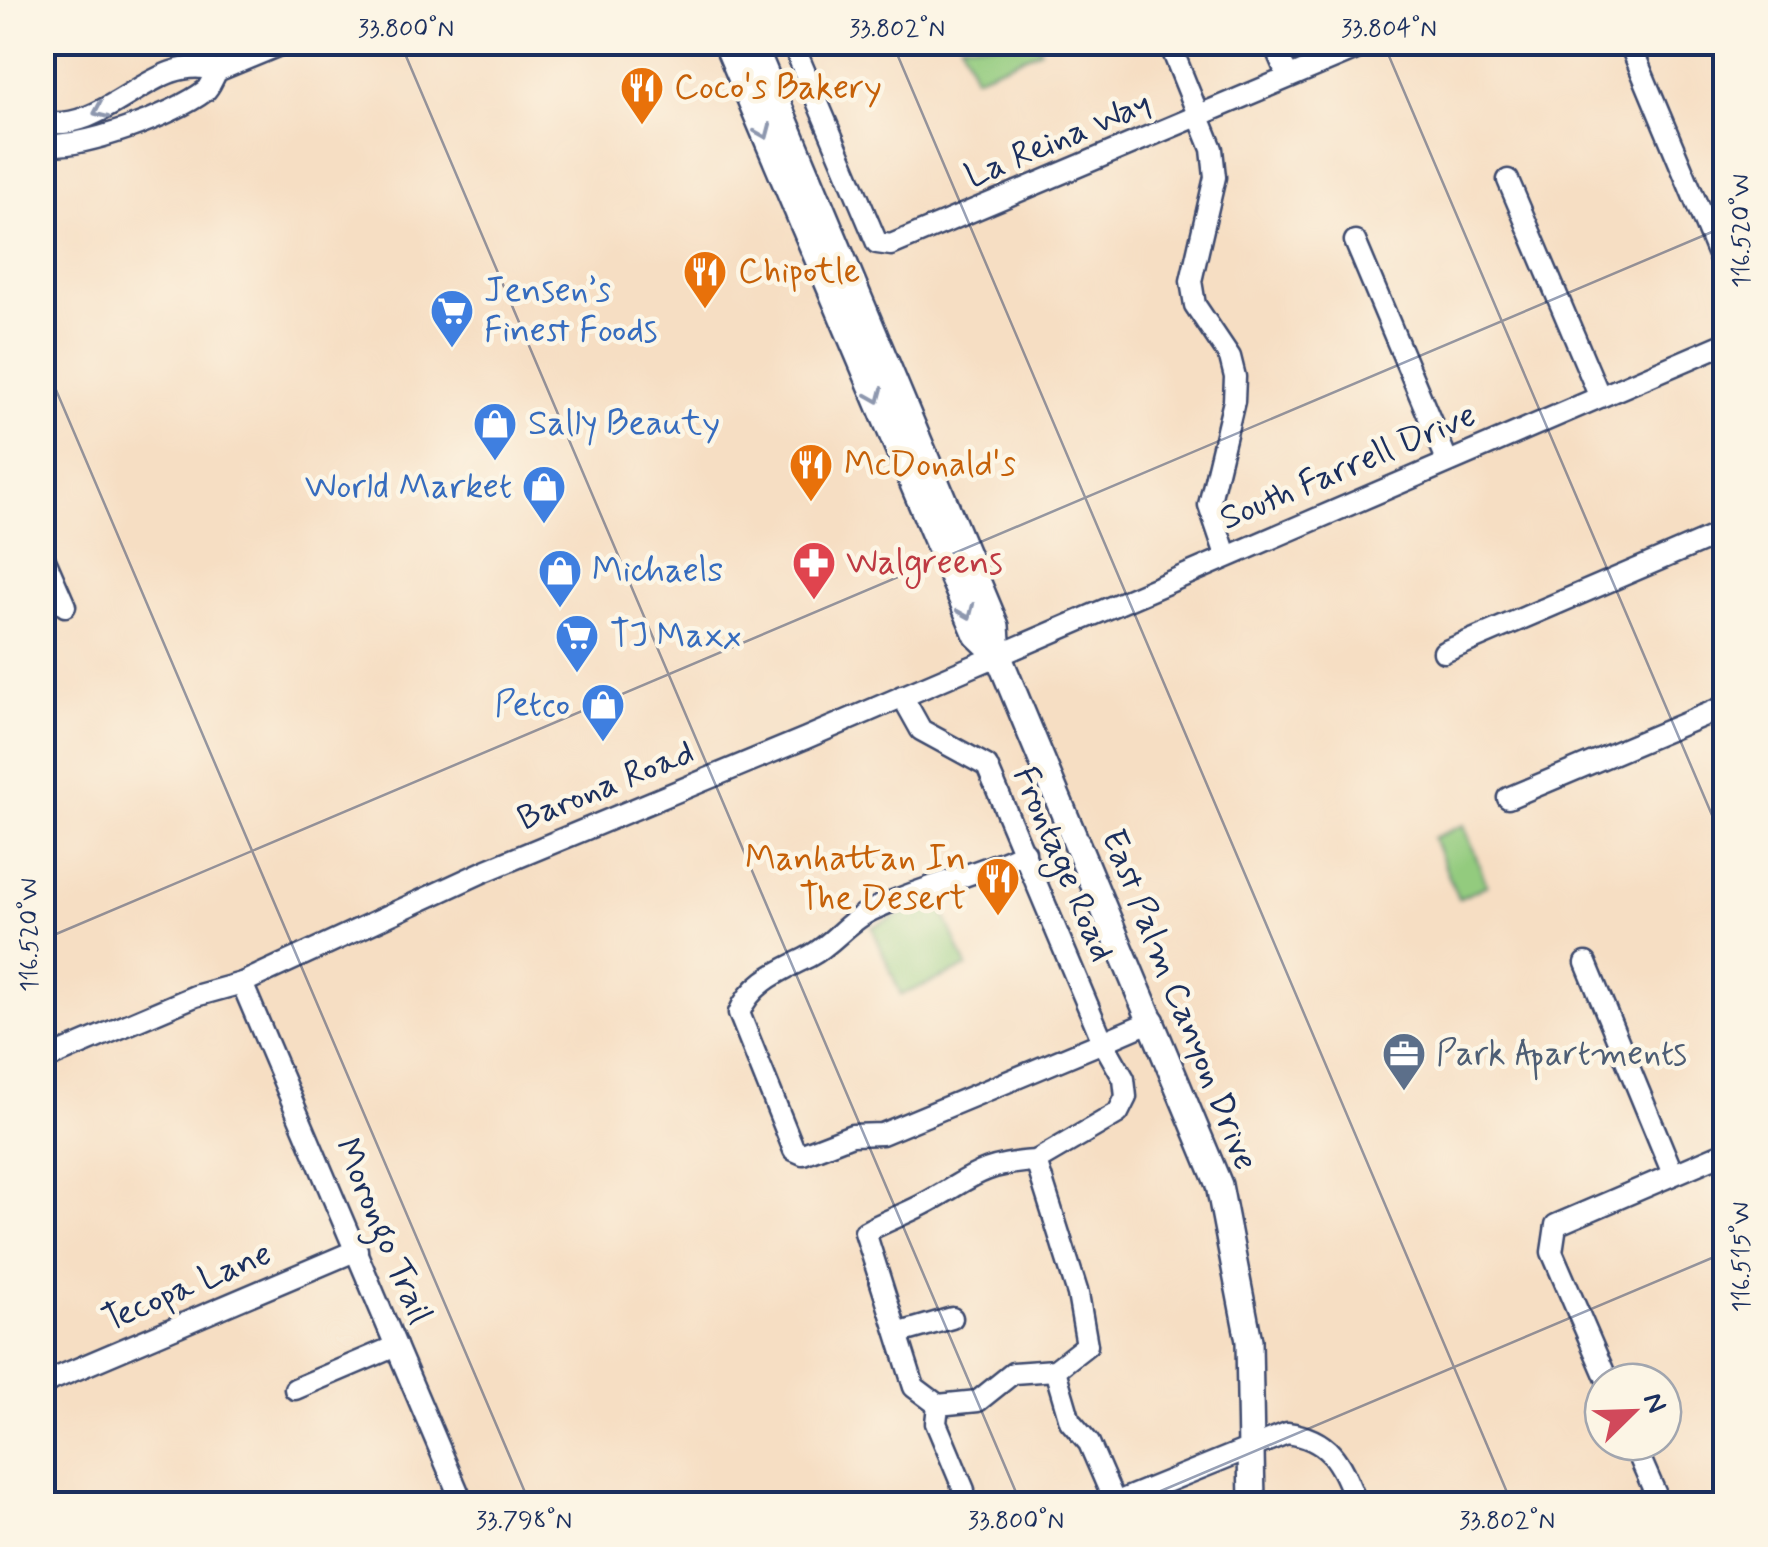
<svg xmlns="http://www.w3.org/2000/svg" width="1768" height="1547" viewBox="0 0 1768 1547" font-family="Mynerve,sans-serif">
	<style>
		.green { fill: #93cb7e; stroke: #577d6e; stroke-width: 2.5 }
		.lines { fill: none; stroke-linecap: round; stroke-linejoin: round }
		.minor-casing { stroke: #3c496d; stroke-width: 25 }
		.major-casing { stroke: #3c496d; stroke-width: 30 }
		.minor { stroke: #fff; stroke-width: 20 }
		.major { stroke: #fff; stroke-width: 25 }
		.oneway { stroke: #8d97ae }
		.ticks { fill: none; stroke: #1b2f5e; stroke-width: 2.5; stroke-opacity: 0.45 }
		.labels { text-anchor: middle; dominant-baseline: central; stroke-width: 9; stroke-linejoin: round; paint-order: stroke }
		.food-label { font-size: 35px; fill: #c56008; stroke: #fcf5e5; text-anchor: start }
		.street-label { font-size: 35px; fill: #1b2f5e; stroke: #fcf5e5 }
		.shop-label { font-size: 35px; fill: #366cbe; stroke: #fcf5e5; text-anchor: start }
		.health-label { font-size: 35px; fill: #be3a42; stroke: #fcf5e5; text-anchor: start }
		.service-label { font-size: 35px; fill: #4e5e75; stroke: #fcf5e5; text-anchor: start }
		.neatline { fill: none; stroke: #1b2f5e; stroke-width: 4 }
		.ticks-label { font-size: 25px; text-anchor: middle; fill: #1b2f5e }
	</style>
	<rect width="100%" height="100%" fill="#fcf5e5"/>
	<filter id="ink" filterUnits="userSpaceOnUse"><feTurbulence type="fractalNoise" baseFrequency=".01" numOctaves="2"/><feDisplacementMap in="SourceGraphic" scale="20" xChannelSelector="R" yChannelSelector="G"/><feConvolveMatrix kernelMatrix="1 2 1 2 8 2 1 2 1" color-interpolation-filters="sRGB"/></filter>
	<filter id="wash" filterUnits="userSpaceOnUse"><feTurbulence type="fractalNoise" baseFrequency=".0048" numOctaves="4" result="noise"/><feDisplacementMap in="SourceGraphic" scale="40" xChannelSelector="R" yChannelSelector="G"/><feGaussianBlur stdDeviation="2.25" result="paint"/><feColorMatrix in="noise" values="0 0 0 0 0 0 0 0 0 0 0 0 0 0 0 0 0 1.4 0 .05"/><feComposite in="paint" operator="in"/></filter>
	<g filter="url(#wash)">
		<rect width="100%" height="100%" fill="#f6dec3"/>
		<g class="green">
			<path d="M961 43H1038L1041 50 975 77Z"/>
			<path d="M1464 825 1487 885 1458 899 1433 838Z"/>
			<path d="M938 899 967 967 901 995 872 927Z"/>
		</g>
	</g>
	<g filter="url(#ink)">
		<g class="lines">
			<defs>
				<g id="minor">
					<path d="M792 42 877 243 891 245 1373 42"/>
					<path d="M1169 42 1212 149 1215 177 1191 281 1195 305 1230 357 1235 377 1234 401 1209 505 1226 555"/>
					<path d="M1273 42 1288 77"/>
					<path d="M1629 42 1726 274"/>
					<path d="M42 122C108 135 155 49 217 71"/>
					<path d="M42 144C79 151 175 114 205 91 210 87 213 77 217 71L287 42"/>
					<path d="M1508 180 1599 395"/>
					<path d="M1355 241 1447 460"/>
					<path d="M42 553 65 606"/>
					<path d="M1444 652 1726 531"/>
					<path d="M902 696 921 730 987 766 1103 1042 1154 1020"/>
					<path d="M1508 798 1726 706"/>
					<path d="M1025 852C975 876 923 886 872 910 848 921 833 944 810 956 783 970 752 981 739 1013L794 1150 803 1154 852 1135 882 1134 1103 1042 1124 1079 1126 1097 1118 1113 1036 1161"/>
					<path d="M1586 963 1673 1174"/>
					<path d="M242 983 463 1504"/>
					<path d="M42 1061 195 996 242 983 485 871 806 738 1726 343"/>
					<path d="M1036 1161 1078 1294 1087 1345 1055 1370 1013 1373 978 1401 938 1405 914 1387 865 1232C883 1222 903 1215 922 1205 970 1180 977 1164 1036 1161Z"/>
					<path d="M900 1333 952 1318"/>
					<path d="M1055 1370 1070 1421 1089 1443 1115 1503"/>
					<path d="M1608 1382 1552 1252 1556 1225 1726 1152"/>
					<path d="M42 1384 357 1250"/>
					<path d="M295 1389 396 1346"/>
					<path d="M938 1405 936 1423 964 1490"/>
					<path d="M1633 1442 1660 1504"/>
					<path d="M1112 1504 1287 1433C1333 1439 1341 1466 1357 1504"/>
				</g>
				<g id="major">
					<path d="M726 42 977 635 998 655"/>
					<path d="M752 42 996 626 998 655 1219 1185 1249 1341 1252 1504"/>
				</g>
			</defs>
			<use href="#minor" class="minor-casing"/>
			<use href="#major" class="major-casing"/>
			<use href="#minor" class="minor"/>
			<use href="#major" class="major"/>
		</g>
		<defs><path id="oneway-chevron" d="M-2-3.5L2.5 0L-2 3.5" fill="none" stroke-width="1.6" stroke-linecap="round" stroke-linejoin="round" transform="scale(2.5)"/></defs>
		<g class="oneway">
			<use href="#oneway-chevron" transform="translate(100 111) rotate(156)"/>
			<use href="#oneway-chevron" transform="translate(764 132) rotate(67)"/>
			<use href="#oneway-chevron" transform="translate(876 396) rotate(67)"/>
			<use href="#oneway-chevron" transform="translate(967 612) rotate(67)"/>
		</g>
	</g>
	<path class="ticks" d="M400 42 1021 1504M892 42 1512 1504M1383 42 1726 848M42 357 530 1504M42 940 1726 226M1130 1504 1726 1252"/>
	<defs>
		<symbol id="restaurant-pin" viewBox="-11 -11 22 30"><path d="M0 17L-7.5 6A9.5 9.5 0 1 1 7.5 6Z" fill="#e8710a" stroke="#fcf5e5"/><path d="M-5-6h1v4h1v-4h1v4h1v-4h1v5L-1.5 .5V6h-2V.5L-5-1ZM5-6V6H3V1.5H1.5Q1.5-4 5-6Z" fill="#fff"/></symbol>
		<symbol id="supermarket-pin" viewBox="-11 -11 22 30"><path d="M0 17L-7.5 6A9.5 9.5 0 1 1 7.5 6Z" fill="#3f7fe0" stroke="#fcf5e5"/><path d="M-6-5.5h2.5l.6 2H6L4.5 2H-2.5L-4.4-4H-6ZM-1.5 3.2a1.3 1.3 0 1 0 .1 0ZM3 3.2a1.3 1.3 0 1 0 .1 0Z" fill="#fff"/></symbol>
		<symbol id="shop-pin" viewBox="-11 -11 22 30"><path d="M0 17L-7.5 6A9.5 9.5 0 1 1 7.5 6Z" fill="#3f7fe0" stroke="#fcf5e5"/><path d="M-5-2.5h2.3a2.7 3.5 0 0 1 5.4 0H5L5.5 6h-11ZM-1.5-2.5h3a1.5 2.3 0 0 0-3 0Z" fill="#fff"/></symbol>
		<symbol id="pharmacy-pin" viewBox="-11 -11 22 30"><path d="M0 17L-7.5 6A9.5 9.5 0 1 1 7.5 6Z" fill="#e0444e" stroke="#fcf5e5"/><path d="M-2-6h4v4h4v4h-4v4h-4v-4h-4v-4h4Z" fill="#fff"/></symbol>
		<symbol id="office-pin" viewBox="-11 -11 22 30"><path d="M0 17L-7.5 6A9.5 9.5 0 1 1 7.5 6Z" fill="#5c6f8a" stroke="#fcf5e5"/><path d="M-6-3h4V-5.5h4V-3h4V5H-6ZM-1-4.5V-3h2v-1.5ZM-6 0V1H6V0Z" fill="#fff"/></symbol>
	</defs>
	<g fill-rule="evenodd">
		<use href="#restaurant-pin" x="617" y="63" width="50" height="68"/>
		<use href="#restaurant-pin" x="680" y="247" width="50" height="68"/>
		<use href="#supermarket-pin" x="427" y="286" width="50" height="68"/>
		<use href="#shop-pin" x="470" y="399" width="50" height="68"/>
		<use href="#restaurant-pin" x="786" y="440" width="50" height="68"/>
		<use href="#shop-pin" x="519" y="462" width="50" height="68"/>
		<use href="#pharmacy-pin" x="789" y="538" width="50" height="68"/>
		<use href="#shop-pin" x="535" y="546" width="50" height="68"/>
		<use href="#supermarket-pin" x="552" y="611" width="50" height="68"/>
		<use href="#shop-pin" x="578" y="680" width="50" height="68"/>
		<use href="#restaurant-pin" x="973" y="854" width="50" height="68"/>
		<use href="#office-pin" x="1379" y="1029" width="50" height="68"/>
	</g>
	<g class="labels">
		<g class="food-label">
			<text x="674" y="88">Coco's Bakery</text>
			<text x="738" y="272">Chipotle</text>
			<text x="844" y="465">McDonald's</text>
			<text x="966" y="859" text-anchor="end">Manhattan In<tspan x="966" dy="40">The Desert</tspan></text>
		</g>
		<g class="street-label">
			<text transform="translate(1058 140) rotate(-23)">La Reina Way</text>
			<text transform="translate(1348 467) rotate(-23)">South Farrell Drive</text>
			<text transform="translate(606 786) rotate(-22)">Barona Road</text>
			<text transform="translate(1063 864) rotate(67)">Frontage Road</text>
			<text transform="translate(1179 1000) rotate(68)">East Palm Canyon Drive</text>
			<text transform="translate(383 1231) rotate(67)">Morongo Trail</text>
			<text transform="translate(187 1287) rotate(-23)">Tecopa Lane</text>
		</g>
		<g class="shop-label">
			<text x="484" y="291">Jensen’s<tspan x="484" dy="40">Finest Foods</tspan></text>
			<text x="528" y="424">Sally Beauty</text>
			<text x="512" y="487" text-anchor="end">World Market</text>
			<text x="592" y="571">Michaels</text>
			<text x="610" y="636">TJ Maxx</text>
			<text x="570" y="705" text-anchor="end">Petco</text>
		</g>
		<g class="health-label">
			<text x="846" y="563">Walgreens</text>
		</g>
		<g class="service-label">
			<text x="1436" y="1054">Park Apartments</text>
		</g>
	</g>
	<rect width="1768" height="1547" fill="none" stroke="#fcf5e5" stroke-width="110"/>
	<g transform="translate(1633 1412) rotate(67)"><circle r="48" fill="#fcf5e5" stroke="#a2a6af" stroke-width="2.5"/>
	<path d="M0-8L18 38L0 25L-18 38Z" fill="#d1495b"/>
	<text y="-15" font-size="28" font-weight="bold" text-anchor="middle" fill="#1b2f5e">N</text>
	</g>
	<rect x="55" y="55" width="1658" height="1437" class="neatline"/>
	<g class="ticks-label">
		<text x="406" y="36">33.800°N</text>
		<text x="897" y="36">33.802°N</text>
		<text x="1389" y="36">33.804°N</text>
		<text transform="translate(1740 231) rotate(-90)" y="9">116.520°W</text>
		<text transform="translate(28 935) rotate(-90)" y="9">116.520°W</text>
		<text transform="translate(1740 1257) rotate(-90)" y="9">116.515°W</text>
		<text x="524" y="1528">33.798°N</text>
		<text x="1016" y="1528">33.800°N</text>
		<text x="1507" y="1528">33.802°N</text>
	</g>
</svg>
